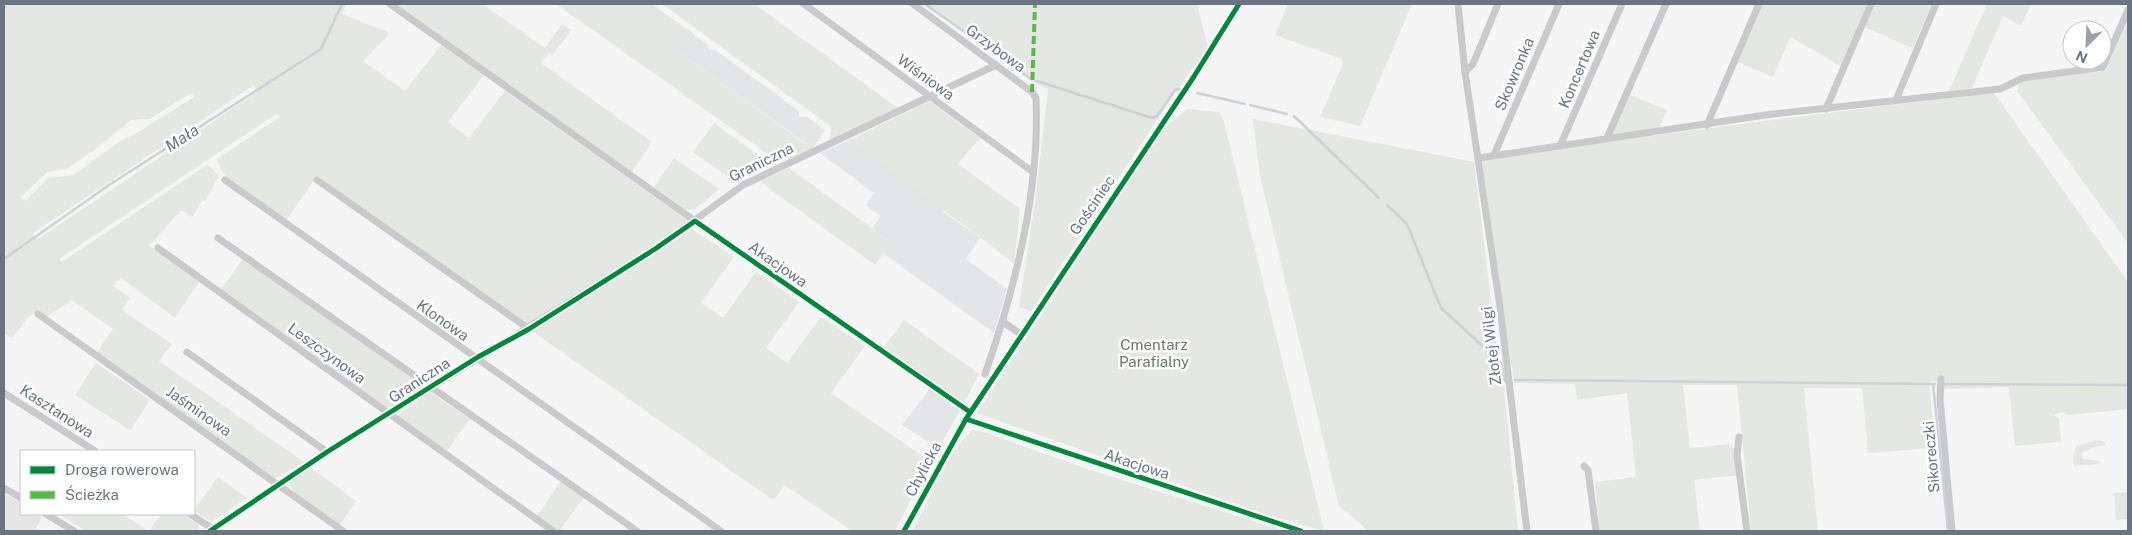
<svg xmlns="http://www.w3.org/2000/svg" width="2132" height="535" viewBox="0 0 2132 535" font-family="'Public Sans',sans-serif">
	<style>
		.built { fill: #e4e5e6 }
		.green { fill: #e4e7e2; fill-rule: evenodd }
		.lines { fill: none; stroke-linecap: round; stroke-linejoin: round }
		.stream { stroke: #ccd2d6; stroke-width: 2.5 }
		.minor { stroke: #cacacc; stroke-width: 7 }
		.quiet { stroke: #58b947; stroke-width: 4; stroke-dasharray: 8 4; stroke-linecap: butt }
		.cycleway-casing { stroke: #fff; stroke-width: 8 }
		.cycleway { stroke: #00873e; stroke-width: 5 }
		.labels { text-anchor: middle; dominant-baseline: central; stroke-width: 5; stroke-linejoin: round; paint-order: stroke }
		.street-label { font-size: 15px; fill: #687582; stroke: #fff }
		.park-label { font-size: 15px; fill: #697a66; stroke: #fff }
		.water-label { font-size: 16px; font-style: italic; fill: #64767e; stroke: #fff }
	</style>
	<rect width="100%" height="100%" fill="#f5f5f5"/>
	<g class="built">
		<path d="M688 30 708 45 709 50 714 49 799 111V117H807L825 130 817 142 812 139 808 145 675 49Z"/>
		<path d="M850 140 945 209 943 212 980 238 966 259 1007 289 994 333 883 253 891 242 872 228 881 216 866 205 874 193 820 153Z"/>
		<path d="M930 389 960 410 939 448 902 425Z"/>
	</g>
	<g class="green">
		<path d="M4 4H346L342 14 390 33 363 61 405 91 441 45 484 75 448 122 469 138 505 91 690 222 528 326 316 177 286 221C267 208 220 183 217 159L280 117 276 114 59 259 62 262 207 165 211 167 219 176 205 202 203 200 192 217 181 210 149 246 199 282 175 318 121 278 113 286 130 298 122 310 172 344 159 361 304 462 275 479 97 352 113 329 72 300 46 317 38 311 29 316 12 338 4 333ZM254 85 257 92 38 239 33 233ZM191 93 194 97 140 131 122 140 73 175 48 178 25 201 21 197 47 172 66 169 101 145 131 120 149 119Z"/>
		<path d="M394 4H482L545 48 562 24 571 30 553 55 549 52 541 63 652 142 632 172Z"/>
		<path d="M556 4H652L688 30 675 49 807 145 812 138 817 142 812 149 779 162Z"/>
		<path d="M662 4H754L898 108 829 142 831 131 829 125Z"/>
		<path d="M926 4H1197L1208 47 1175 93 1031 311 1019 307 1035 202 1048 89 1036 84Z"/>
		<path d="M1288 4H1412L1360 126 1320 117 1343 64 1342 59 1275 35Z"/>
		<path d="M1763 4H1867L1841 66 1790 37 1773 77 1738 62Z"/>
		<path d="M1873 4H1932L1913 48 1864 27Z"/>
		<path d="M1987 4H2031L2021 26 2003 16 1972 88 1949 91Z"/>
		<path d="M2128 20V243L2017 91 2021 81 2106 70Z"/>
		<path d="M1994 93 2128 282V409L2068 415 2062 412 2054 415 2059 419 2061 442 2015 446 2009 387 1943 389V381H1929L1935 448 1868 453 1862 388H1804L1818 531H1751L1737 385H1683L1690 448 1730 444 1734 448 1739 475 1694 480 1700 531H1599L1595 484 1596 482 1636 477 1627 393 1577 400 1575 384 1514 383 1482 161C1652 134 1823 113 1994 93Z"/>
		<path d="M1629 95 1667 110 1658 130 1611 136Z"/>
		<path d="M929 101 980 138 958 164 1020 209 1014 263 850 140Z"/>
		<path d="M1187 109 1219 112 1223 118 1324 531 1262 513 1130 467 1129 464H1122L977 413 1165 127Z"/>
		<path d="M1253 119 1474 162 1497 350 1501 361 1518 531H1369L1339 506 1260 176Z"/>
		<path d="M714 123 766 161 765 164 732 180 693 152Z"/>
		<path d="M674 158 719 189 695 209 686 210 654 187Z"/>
		<path d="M789 168 891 242 875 265 759 181Z"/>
		<path d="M692 229 734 257 701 303 723 318 756 272 799 302 766 348 787 363 821 317 865 346 831 393 931 462 918 486 916 485 914 488 916 490 895 531H852L785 485 773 500 532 331Z"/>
		<path d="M243 259 419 383V389L392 407H383L221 289Z"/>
		<path d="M904 320 979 374 964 403 883 349Z"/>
		<path d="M96 363 150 400 130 430 75 395Z"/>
		<path d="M430 392 470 419 446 452 397 416Z"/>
		<path d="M973 430 987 433 1087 469 1285 531H913C926 504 950 448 973 430Z"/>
		<path d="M2100 440 2104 442 2106 445 2091 448 2081 454 2084 459 2100 461V464L2074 466 2073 457 2076 446Z"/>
		<path d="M310 467 356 501 340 525 292 490 289 482Z"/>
		<path d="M218 477 247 498 211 522 194 510Z"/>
		<path d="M561 481 584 497 559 531 537 516Z"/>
		<path d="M2128 492V519L2116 520 2114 493Z"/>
		<path d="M4 493 21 503V514L42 516 35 531H4Z"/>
		<path d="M63 514H122L149 531 161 514H182L199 525V530L198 531H86L62 516Z"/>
	</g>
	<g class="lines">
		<g class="stream">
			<path d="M925 4 1031 79"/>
			<path d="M1037 81 1152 118 1157 116 1175 90 1179 89"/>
			<path d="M1197 93 1245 104"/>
			<path d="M1250 105 1287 114"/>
			<path d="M1294 116 1379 198"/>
			<path d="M1387 205 1407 224 1441 308 1501 363 1505 381"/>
			<path d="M4 259 109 185 321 49 342 4"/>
			<path d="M1515 380 1935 384"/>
			<path d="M1933 384 1948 531"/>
			<path d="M1942 384 2128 385"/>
		</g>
		<g class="minor">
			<path d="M390 4 695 221 970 412"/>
			<path d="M804 4 1033 172"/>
			<path d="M913 4 1032 92 1036 98C1040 188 1015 289 985 374"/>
			<path d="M1458 4 1465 72 1500 307 1527 531"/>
			<path d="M1465 72 1473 64 1498 4"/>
			<path d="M1896 100 1936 4"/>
			<path d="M1826 109 1871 4"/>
			<path d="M1707 125 1759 4"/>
			<path d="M1607 138 1666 4"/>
			<path d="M1560 146 1622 4"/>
			<path d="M1494 155 1559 4"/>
			<path d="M1479 158 1765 115 2000 89 2023 78 2103 67 2128 10"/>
			<path d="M225 180 721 531"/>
			<path d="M317 180 529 329"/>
			<path d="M218 238 637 531"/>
			<path d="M158 248 553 531"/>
			<path d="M38 314 343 531"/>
			<path d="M1003 322 1022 335"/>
			<path d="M187 352 327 452"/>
			<path d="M1941 379 1940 399 1952 531"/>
			<path d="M4 393 95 451"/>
			<path d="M966 419 1301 531"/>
			<path d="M1739 437 1737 455 1747 531"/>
			<path d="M1584 466 1588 470 1596 531"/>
			<path d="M4 488 21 498"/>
			<path d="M46 514 74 531"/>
			<path d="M190 514 213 529"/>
			<path d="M210 531 327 452 655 249 743 185 996 65"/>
			<path d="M904 531 966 419 1193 78 1239 4"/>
		</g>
		<path class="quiet" d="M1032 92 1035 4"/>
		<defs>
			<g id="cycleway">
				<path d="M966 419 1301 531"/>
				<path d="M210 531 327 452 478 357 529 329 655 249 695 221 970 412"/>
				<path d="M904 531 966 419 1193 78 1239 4"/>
			</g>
		</defs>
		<use href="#cycleway" class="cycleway-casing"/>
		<use href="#cycleway" class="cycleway"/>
	</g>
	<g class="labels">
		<g class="street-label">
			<text transform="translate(996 48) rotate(36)">Grzybowa</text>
			<text transform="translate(1579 69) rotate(-67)">Koncertowa</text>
			<text transform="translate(1514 74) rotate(-67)">Skowronka</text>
			<text transform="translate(926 77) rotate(36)">Wiśniowa</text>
			<text transform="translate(761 162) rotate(-26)">Graniczna</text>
			<text transform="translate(1092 205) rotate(-56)">Gościniec</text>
			<text transform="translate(778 264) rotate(35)">Akacjowa</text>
			<text transform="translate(443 320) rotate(35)">Klonowa</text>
			<text transform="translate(1491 346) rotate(-97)">Złotej Wilgi</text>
			<text transform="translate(327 353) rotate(36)">Leszczynowa</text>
			<text transform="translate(419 380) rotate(-33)">Graniczna</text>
			<text transform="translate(57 411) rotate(33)">Kasztanowa</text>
			<text transform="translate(199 411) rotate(35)">Jaśminowa</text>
			<text transform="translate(1931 457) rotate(-95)">Sikoreczki</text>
			<text transform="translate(1137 464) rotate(18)">Akacjowa</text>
			<text transform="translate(923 469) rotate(-62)">Chylicka</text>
		</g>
		<g class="park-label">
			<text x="1154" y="344">Cmentarz<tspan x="1154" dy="17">Parafialny</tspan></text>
		</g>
		<g class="water-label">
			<text transform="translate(182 138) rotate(-33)">Mała</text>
		</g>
	</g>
	<rect width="2132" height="535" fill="none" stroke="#687582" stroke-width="10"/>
	<rect x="20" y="450" width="175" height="65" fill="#ffffff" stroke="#c3c8cd"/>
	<rect x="30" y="466" width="25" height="8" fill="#00873e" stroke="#c3c8cd"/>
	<text x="65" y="475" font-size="15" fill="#687582">Droga rowerowa</text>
	<rect x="30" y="491" width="25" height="8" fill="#58b947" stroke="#c3c8cd"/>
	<text x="65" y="500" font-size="15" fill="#687582">Ścieżka</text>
	<g transform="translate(2087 45) rotate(204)"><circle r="24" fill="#ffffff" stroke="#c3c8cd"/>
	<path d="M0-4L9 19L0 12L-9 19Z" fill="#99a2aa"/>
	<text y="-8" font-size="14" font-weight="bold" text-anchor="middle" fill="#687582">N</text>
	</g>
</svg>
